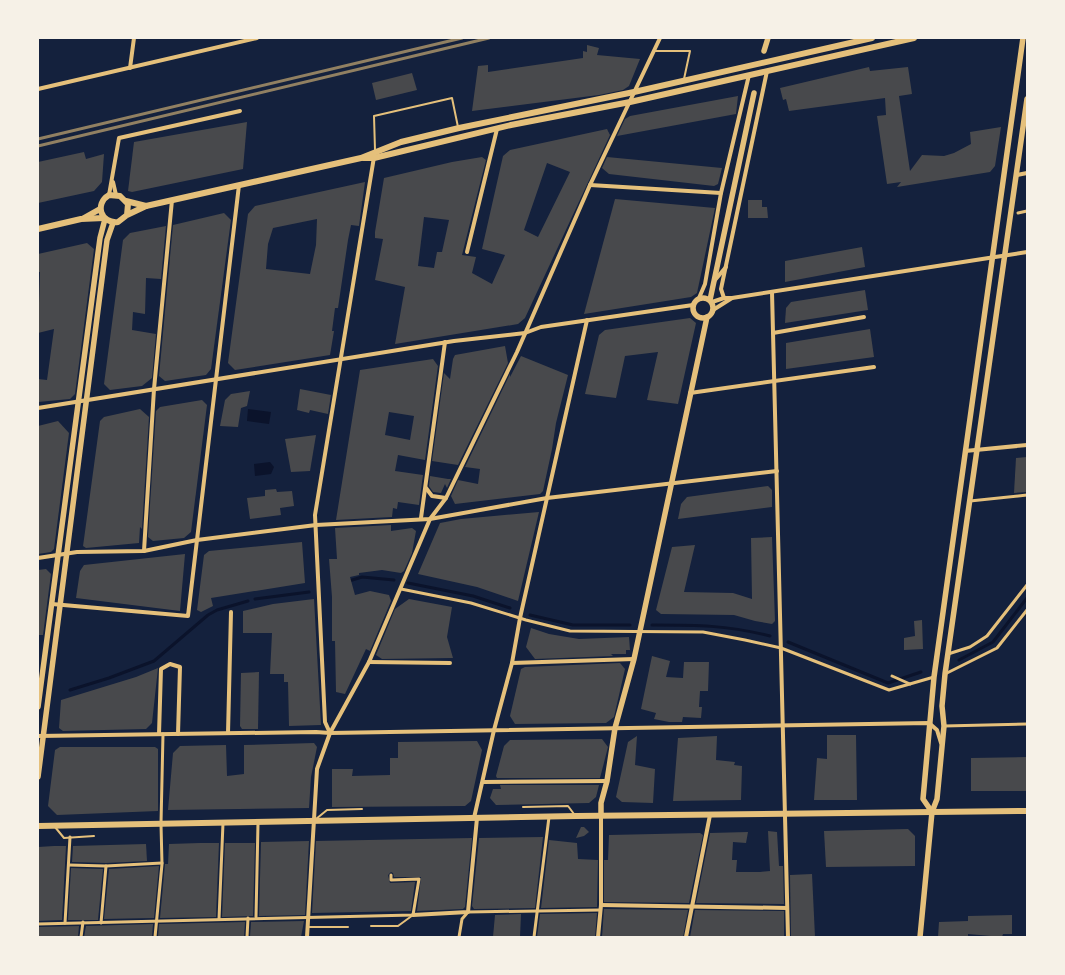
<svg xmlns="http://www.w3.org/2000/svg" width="1065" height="975" viewBox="0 0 1065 975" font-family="'Space Grotesk',sans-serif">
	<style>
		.water { fill: #0b132b }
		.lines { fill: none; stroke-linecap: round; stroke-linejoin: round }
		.stream { stroke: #0b132b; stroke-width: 3 }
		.building { fill: #48494c; fill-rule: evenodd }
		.service { stroke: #e5c07b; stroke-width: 2 }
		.pedestrian { stroke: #e5c07b; stroke-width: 3 }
		.minor { stroke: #e5c07b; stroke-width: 4 }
		.tertiary { stroke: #e5c07b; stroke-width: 5.5 }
		.secondary { stroke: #e5c07b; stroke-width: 6 }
		.rail { stroke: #918062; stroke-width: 3 }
	</style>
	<rect width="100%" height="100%" fill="#14213d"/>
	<g class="water">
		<path d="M248 409 271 412 269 424 247 421Z"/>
		<path d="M270 462 274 467 271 474 255 476 254 464Z"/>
	</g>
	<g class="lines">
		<g class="stream">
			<path d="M349 581 362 577 394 580"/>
			<path d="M408 583 473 596 510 608"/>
			<path d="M255 599 309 592"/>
			<path d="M530 615 573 625H630"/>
			<path d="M652 625C696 625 727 625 770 636"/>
			<path d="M788 642 888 683 921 672"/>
			<path d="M959 660 993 642 1027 598"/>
			<path d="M70 690 109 678 154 661 208 615 217 610 248 601"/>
		</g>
	</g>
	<g class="building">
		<path d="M587 45 599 48 597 55 640 59 629 86 623 90 599 95 472 111 478 66 488 65V72L583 58V51L587 52Z"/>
		<path d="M869 67 870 71 908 67 912 94 899 96 910 171 922 155 944 156 954 153 971 144 970 132 1001 127 995 166 990 172 897 187 901 182 887 184 877 116 886 115 885 98 789 111 786 99 783 100 780 88Z"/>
		<path d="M412 73 417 90 376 100 372 83Z"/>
		<path d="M738 96 736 114 617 136 625 119 630 116Z"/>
		<path d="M247 122 243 169 132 192 128 191 134 142Z"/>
		<path d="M607 129 610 135 525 318 518 324 395 344 405 287 375 280 383 239 375 238V232L384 178 452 162 482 157 486 160 462 255 476 257 472 273 492 284 505 255 482 249 503 156 510 150ZM547 163 570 172 538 237 524 230ZM424 217 449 220 442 252H437L434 268 418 266Z"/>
		<path d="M84 152 86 159 104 154 102 182 94 191 38 203V162Z"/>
		<path d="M607 157 722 168 718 184 714 186 609 174 602 168Z"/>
		<path d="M365 182 359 226 351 225 348 240 338 308H335L332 331H334L330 355 235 370 228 363 248 214 255 206ZM317 219 316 245 310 274 266 269 268 244 273 228Z"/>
		<path d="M615 199 715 208 697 293 691 297 584 314Z"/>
		<path d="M748 200H762V207H767L768 218H748Z"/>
		<path d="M224 213 231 220 211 369 206 375 165 381 159 376 173 225Z"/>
		<path d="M166 226 161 279 146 278 145 314 133 312 132 330 156 334 152 378 142 386 110 390 104 384 123 240 130 233Z"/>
		<path d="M87 243 94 249 75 394 70 399 38 402V379L47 380 54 329 38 333 40 272H38V254Z"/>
		<path d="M862 247 865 267 785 282V261Z"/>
		<path d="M865 290 868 310 785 323 786 308 791 302Z"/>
		<path d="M690 318 696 323 678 404 647 400 658 352 625 356 616 398 585 394 599 335 605 330Z"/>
		<path d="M870 329 874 357 786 369V343Z"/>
		<path d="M505 346 508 363 458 465 432 461 444 373 450 379 453 359 455 355Z"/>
		<path d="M521 356 568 375 556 423 552 449 543 491 540 494 455 504 451 496 458 480 478 484 480 469 465 467 510 374V377Z"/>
		<path d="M433 359 438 366 425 460 398 455 395 471 423 475 419 505 398 502 397 509 393 508 392 517 336 520 360 370ZM389 412 414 416 410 440 385 435Z"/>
		<path d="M300 389 331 395 328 414 310 410 309 413 297 410Z"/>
		<path d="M250 391 247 406 241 408 238 427 220 426 225 400 231 394Z"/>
		<path d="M202 400 207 405 191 532 184 538 153 541 148 537 156 411 160 407Z"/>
		<path d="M140 409 149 417 142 529 140 527 139 543 86 548 83 546 84 539 100 421 104 417Z"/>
		<path d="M58 421 69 433 54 549 51 552 38 554V426Z"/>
		<path d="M316 435 310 471 291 472 285 439Z"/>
		<path d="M1027 457V492L1014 493 1016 458Z"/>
		<path d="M430 476 448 479H451L447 488 445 484 441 493 433 492 429 486Z"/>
		<path d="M768 486 772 490V507L678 519 681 504 687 497Z"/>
		<path d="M276 489 277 492 292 491 294 506 280 508 281 515 250 519 247 498 265 496V490Z"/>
		<path d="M539 512 518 601 477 587 418 574 440 523 461 519Z"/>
		<path d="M391 525V531L412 528 416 531 412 553 404 571 401 573 382 570 359 573V575L350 577 355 595 370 591 389 595 391 601 370 651 366 649 345 694 336 692 335 641H332V597L329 559H337L335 528Z"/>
		<path d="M772 537 775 621 772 624 755 621 734 615 661 614 656 610 672 547 695 545 684 592 733 593 752 599 751 538Z"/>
		<path d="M302 542 305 583 211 598 213 606 201 612 197 610 204 555 209 551Z"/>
		<path d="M185 554 180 611 76 598 80 571 84 565Z"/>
		<path d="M46 569 51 574 43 635H38V570Z"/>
		<path d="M314 599 321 725 289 726 288 682H284V674H270L272 633H243V611L273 604Z"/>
		<path d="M409 599 452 607 447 637 453 658 382 659 376 655 395 609Z"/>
		<path d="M922 620 923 649 904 650V638L915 636 914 621Z"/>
		<path d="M531 628 549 634 579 639 629 637 630 650H626V654H611L613 656 535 659 526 647Z"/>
		<path d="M652 656 670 661 666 677 683 678 684 662H709L708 691H700L699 707H702L701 718 683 717 682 722H669L654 719 656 713 641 709Z"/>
		<path d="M620 663 625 669 614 717 606 723 515 724 510 716 521 669 525 667Z"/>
		<path d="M158 668 152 723 146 729 63 731 59 728 61 700 136 677Z"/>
		<path d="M259 672 258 729H242L240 726 241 673Z"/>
		<path d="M827 735H856L857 800H814L817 758 827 759Z"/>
		<path d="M637 736 635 765 655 769 653 803 622 802 616 797 628 742Z"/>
		<path d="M717 736 716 760 735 762 734 765 742 766 741 800 673 801 678 738Z"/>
		<path d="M602 739 608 747 600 778H497L496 776 504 746 510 740Z"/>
		<path d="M477 741 482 750 471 801 465 806 332 807V769H353L352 776 390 775V758H398V742Z"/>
		<path d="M314 743 317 747 311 777 309 808 168 810 173 753 180 746 226 745 227 776 244 774V745Z"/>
		<path d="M60 747H155L158 749V811L57 815 48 806 55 750Z"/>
		<path d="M1027 757V791H971V758Z"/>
		<path d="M500 785H599L596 797 589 803 496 805 490 798 493 789H501Z"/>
		<path d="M581 827H584L589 832 584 836 576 838Z"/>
		<path d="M908 829 915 836V866L826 867 824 831Z"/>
		<path d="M768 831 777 832 779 866H783L784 904 696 903 710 833 748 832 746 843 733 842 732 860H737L736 872H760L770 871Z"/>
		<path d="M700 833 703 835 689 903 604 902V860H608L609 835Z"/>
		<path d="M543 837 535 908 474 909 472 906 479 838Z"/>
		<path d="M472 838 465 907 463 909 417 911 421 877H394L393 873 391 872 388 875 390 883 415 882 411 911 312 913 316 841Z"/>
		<path d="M549 840 577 843 578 859 598 860 597 907 541 908Z"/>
		<path d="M309 841 305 915 259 916 261 842Z"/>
		<path d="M200 843H219L216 917 160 918 165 864H168L169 844Z"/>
		<path d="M225 843H255L253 916 222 917Z"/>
		<path d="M146 844 147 861 106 863 72 862 73 846Z"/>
		<path d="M54 846H66L62 920 38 921V847Z"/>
		<path d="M159 866 154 918 104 919 109 869Z"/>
		<path d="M71 868 103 869 98 920H68Z"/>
		<path d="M812 874 815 937H791L790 875Z"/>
		<path d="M604 909 688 910 683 937H602Z"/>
		<path d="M695 910 784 911V937H690Z"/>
		<path d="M597 913 595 937H537L540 914Z"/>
		<path d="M521 914 520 937H493L495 915Z"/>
		<path d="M1012 915V934H1003L1002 937 968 934V937H938L939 922 968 921V916Z"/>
		<path d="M304 921 301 937H250L251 922Z"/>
		<path d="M245 922 244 937H158L159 924Z"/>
		<path d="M153 924 152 937H84L86 926Z"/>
		<path d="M79 926 78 937H38V927Z"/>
	</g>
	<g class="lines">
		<g class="service">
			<path d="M654 51H690L684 79"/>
			<path d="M375 150 374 116 452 98 458 127"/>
			<path d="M523 807 568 806 574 814"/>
			<path d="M316 819 327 810 362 809"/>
			<path d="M55 827 64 838 94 836"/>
			<path d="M371 926H398L413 915"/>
			<path d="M309 927H348"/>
		</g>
		<g class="pedestrian">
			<path d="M1018 213 1027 211"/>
			<path d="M970 501 1027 495"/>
			<path d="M401 589 471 603 526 620 570 631 703 632 745 640 781 648 889 690 934 677"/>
			<path d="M948 654 970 647 987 636 1027 585"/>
			<path d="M945 674 997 648 1027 610"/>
			<path d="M892 676 910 684"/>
			<path d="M944 726 1027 724"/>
			<path d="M69 865 106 866 162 863"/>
			<path d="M256 917 258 823"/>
			<path d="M219 919 223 823"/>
			<path d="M65 923 70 837"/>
			<path d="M101 923 106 866"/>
			<path d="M38 924 413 915 419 879 391 880V875"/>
			<path d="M81 937 83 922"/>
			<path d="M155 937 162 864 161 824 163 734"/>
			<path d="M247 937 248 918"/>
			<path d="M459 937 462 919 468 912 600 910"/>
			<path d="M534 937 549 817"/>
		</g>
		<g class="minor">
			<path d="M130 68 134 38"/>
			<path d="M38 89 257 38"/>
			<path d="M1017 175 1027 173"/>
			<path d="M113 182 116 195"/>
			<path d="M590 185 721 193"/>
			<path d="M109 195 119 138 240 111"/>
			<path d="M467 252 497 129"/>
			<path d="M715 280 726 267"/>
			<path d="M772 292 788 937"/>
			<path d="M699 298 705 284 721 193 749 75"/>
			<path d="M724 298 721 289 767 71"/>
			<path d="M712 302 724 298H732L1027 252"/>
			<path d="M713 310 732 298"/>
			<path d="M773 333 864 317"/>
			<path d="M690 393 874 367"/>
			<path d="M38 408 454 341 525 333 541 327 693 305"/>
			<path d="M965 451 1027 445"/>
			<path d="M426 488 432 496 446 498"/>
			<path d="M421 518 445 342"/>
			<path d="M144 551 154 389 172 200"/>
			<path d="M38 558 77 552 144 551 197 540 316 525 430 519 547 498 777 471"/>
			<path d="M52 604 188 616 239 185"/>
			<path d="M369 662 450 663"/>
			<path d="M512 663 634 659"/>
			<path d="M228 733 231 612"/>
			<path d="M330 733 325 722 315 515 374 157"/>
			<path d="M159 734 161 669 170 664 180 667 178 734"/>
			<path d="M38 736 316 732 330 733 929 723 937 730 941 743"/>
			<path d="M483 782 607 781"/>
			<path d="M474 818 494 730 512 663 520 618 587 320"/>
			<path d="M601 905 787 908"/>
			<path d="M413 915 468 912 477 818"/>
			<path d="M307 937 317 769 330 733 369 662 430 519 446 498 517 352 590 185 660 38"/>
			<path d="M598 937 601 905V816"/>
			<path d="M686 937 710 815"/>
		</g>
		<g class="tertiary">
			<path d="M764 51 768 38"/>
			<circle cx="703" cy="308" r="10"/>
			<path d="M710 300 754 93"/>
			<path d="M38 707 100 238 105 219"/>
			<path d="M38 777 107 240 113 223"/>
			<path d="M932 812 923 799 934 677 1023 38"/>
			<path d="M601 816V803L607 781 615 728 634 659 707 317"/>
			<path d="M920 937 932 812 937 799 944 726 942 706 945 674 1027 99"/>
		</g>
		<g class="secondary">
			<path d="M363 158H374L511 125 630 102 914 38"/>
			<path d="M126 201 146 206"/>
			<path d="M127 215 128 204 120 196 109 195C94 204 101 224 118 222L127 215 146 206 361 158 401 142 459 128 634 92 872 38"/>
			<path d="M84 218 100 209"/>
			<path d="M38 229 81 219 104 218"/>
			<path d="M38 826 576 816 1027 811"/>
		</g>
		<g class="rail">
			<path d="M38 139 462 38"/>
			<path d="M38 146 489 38"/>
		</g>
	</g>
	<rect width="1065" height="975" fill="none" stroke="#f6f1e7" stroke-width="78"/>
</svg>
